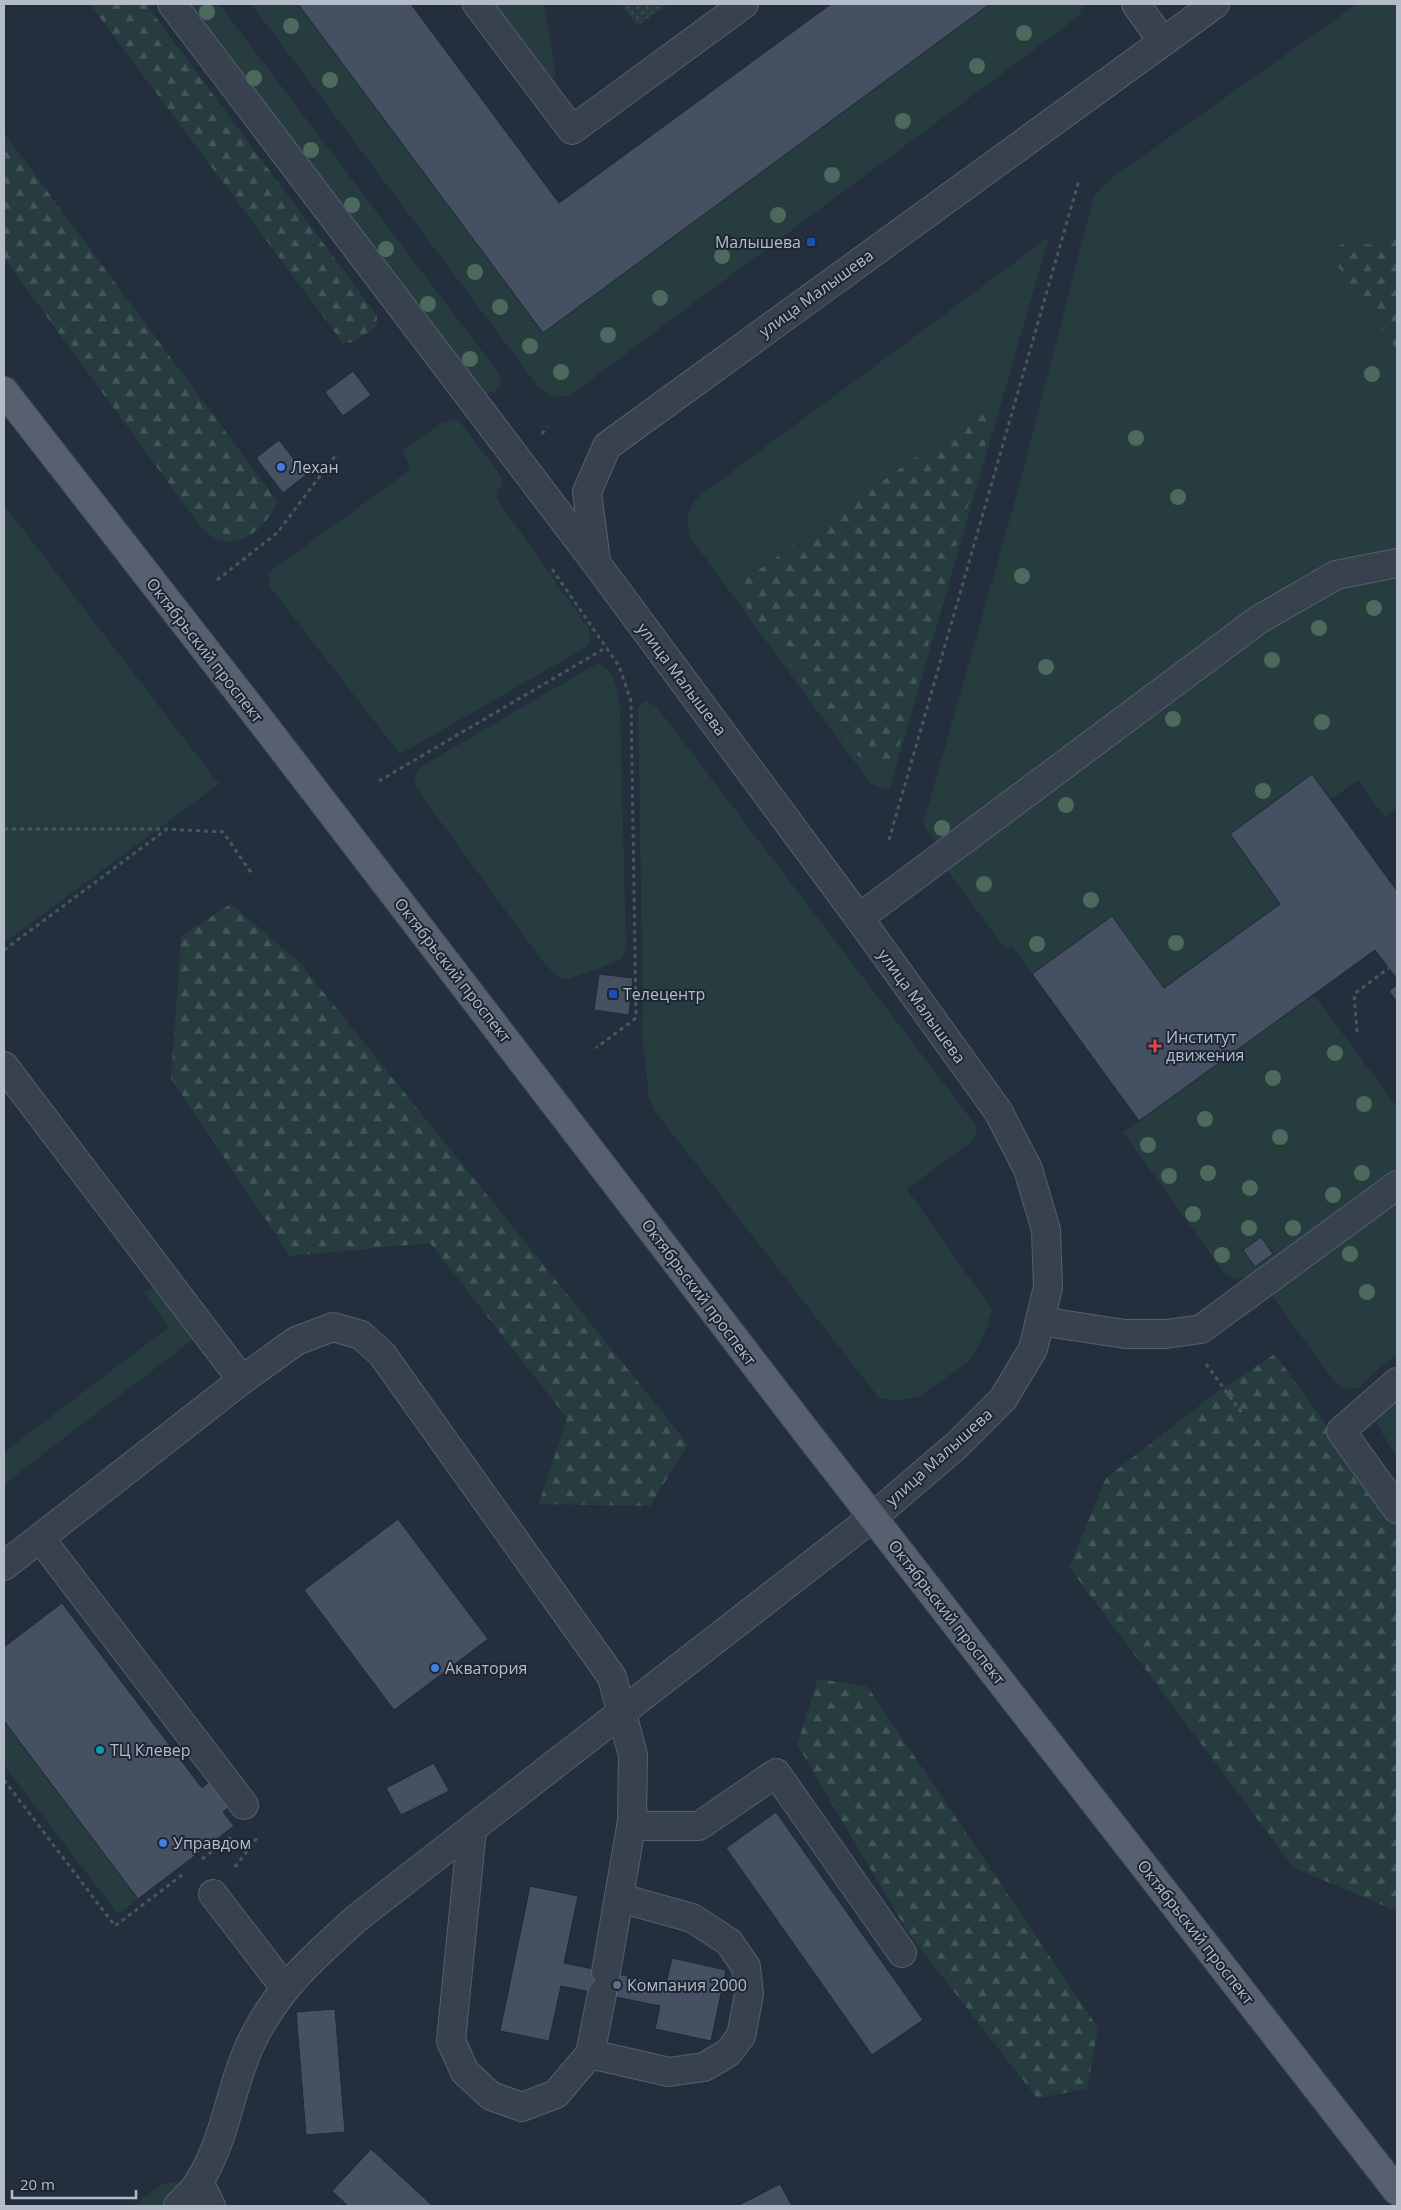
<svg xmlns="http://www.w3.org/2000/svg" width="1401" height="2210" viewBox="0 0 1401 2210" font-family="'Open Sans',sans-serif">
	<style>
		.grass { fill: #263c3f }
		.forest { fill: url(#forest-firs) }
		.park { fill: url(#park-dots) }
		.building { fill: #455162; stroke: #1f2835 }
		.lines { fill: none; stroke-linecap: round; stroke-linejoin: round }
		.minor-casing { stroke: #565f6c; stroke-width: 30 }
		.major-casing { stroke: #414a57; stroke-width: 30 }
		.path { stroke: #44595c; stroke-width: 3; stroke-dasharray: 4 4; stroke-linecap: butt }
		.minor { stroke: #38414e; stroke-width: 28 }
		.major { stroke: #56606e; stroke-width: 28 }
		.tree { fill: #4b6a5d }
		.transit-dot { fill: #1a4fb4; stroke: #1d2633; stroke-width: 2 }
		.shop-dot { fill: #3f7fe0; stroke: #1d2633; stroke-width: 2 }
		.health-dot { fill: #e0444e; stroke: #1d2633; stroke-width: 2 }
		.culture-dot { fill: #0f9aa8; stroke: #1d2633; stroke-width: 2 }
		.service-dot { fill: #5c6f8a; stroke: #1d2633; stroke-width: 2 }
		.labels { text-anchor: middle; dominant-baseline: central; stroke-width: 4; stroke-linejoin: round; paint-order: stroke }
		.poi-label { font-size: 16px; fill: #b4bcc9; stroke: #1d2633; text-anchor: start }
		.street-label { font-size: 16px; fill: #b4bcc9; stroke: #1d2633 }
	</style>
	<defs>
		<pattern id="forest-firs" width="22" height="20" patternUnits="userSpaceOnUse" patternTransform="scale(1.25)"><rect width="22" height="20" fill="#263c3f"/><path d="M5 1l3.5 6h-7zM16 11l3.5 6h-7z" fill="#435659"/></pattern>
		<pattern id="park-dots" width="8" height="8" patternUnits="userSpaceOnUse" patternTransform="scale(1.25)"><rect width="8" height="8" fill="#263c3f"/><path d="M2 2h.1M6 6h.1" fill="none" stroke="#435659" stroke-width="1.8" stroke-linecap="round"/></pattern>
	</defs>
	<rect width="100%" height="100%" fill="#242f3e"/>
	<g class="grass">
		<path d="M185 4H219L500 375 501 384 495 391 484 394Z"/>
		<path d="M251 4H298L543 333 990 4 1083 5 1079 16 569 396 553 397 539 388Z"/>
		<path d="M488 4H544L556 74 549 83Z"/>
		<path d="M1357 4H1397V550L1328 564 939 847 923 824 1020 483 1094 195 1109 180Z"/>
		<path d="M1049 237 890 788 882 789 870 783 690 537C685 521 687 509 699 496Z"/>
		<path d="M454 419 460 422 501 476 502 485 497 492V499L589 629 590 642 583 649 402 753H399L270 587 268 573 410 470 409 462 404 455V450L441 423Z"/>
		<path d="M4 505 219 784 4 943Z"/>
		<path d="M1397 575V807L1386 816 1383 815 1358 780 1331 799 1312 774 1230 834 1280 904 1164 988 1032 974 1012 946 1006 950 944 866 1264 628 1321 595 1359 582Z"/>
		<path d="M598 663C617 672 617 690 620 709L626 948 621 960 568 979 557 977 541 959 416 788 415 777 419 768Z"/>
		<path d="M645 701 656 706 977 1127 974 1140 907 1189 992 1310 984 1335 970 1361 918 1397 900 1400 880 1399 654 1110 649 1098 641 1022 643 1016 638 708Z"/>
		<path d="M1314 995 1397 1107V1169L1249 1278 1237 1279 1225 1274 1123 1132Z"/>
		<path d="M1397 1198V1353L1358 1388 1345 1389 1334 1381 1272 1296V1293Z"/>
		<path d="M161 1287 196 1337 4 1484V1452L169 1327 144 1293 152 1288Z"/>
		<path d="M1397 1396V1457L1377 1425 1378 1416Z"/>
		<path d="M4 1722 138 1899 118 1914 4 1765Z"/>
		<path d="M173 2182 187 2187 170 2206H133L161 2185Z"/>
	</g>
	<g class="forest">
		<path d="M90 4H146L377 316 376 327 354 342 343 343Z"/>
		<path d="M4 133 277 501C269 524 244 548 218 540 212 538 205 530 200 526L4 258Z"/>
		<path d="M1397 234V350L1332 258C1336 234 1362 245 1376 245 1385 245 1391 239 1397 234Z"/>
		<path d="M983 409H991L994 414 897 754C886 768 867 764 855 753L741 599 742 586 746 579Z"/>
		<path d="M231 904 299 962 688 1444 650 1506 539 1504 567 1418 430 1243 290 1256 171 1078 181 936Z"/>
		<path d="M1275 1354 1397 1524V1911L1294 1868 1069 1567 1106 1478 1216 1393Z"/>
		<path d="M818 1679 867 1686 1098 2028 1087 2089 1037 2098 909 1934 797 1744Z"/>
	</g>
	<path class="park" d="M621 4H668L637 26Z"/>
	<g class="building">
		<path d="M298 4H411L559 203 831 4H990L543 333Z"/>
		<path d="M353 371 371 395 343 416 325 392Z"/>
		<path d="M279 440 306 475 283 493 256 458Z"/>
		<path d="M1312 774 1397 891V979L1375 950 1139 1121 1032 974 1112 916 1164 988 1280 904 1230 834Z"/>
		<path d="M599 974 633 978 629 1015 594 1010Z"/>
		<path d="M1397 985V1002L1389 991Z"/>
		<path d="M1261 1237 1273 1254 1255 1267 1243 1250Z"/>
		<path d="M398 1519 488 1639 394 1710 304 1590Z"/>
		<path d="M62 1603 202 1788 213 1779 233 1804 223 1812 234 1826 138 1899 4 1721V1647Z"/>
		<path d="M434 1763 449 1791 401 1815 386 1788Z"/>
		<path d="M776 1812 923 2020 872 2055 726 1848Z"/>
		<path d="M530 1886 578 1896 564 1963 666 1984 672 1958 726 1970 711 2041 655 2029 660 2006 561 1986 549 2041 500 2031Z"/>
		<path d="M335 2009 345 2132 306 2135 296 2012Z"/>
		<path d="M371 2149 433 2206H348L332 2191Z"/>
		<path d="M780 2184 792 2206H737Z"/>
	</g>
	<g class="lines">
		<defs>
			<g id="minor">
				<path d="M172 4 596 563 859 918 998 1111 1028 1169 1046 1230 1048 1287 1033 1349 1003 1399 957 1445 873 1517 357 1918C313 1958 276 1989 250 2045 230 2088 226 2138 200 2180 195 2190 185 2198 178 2206"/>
				<path d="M477 4 572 130 744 4"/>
				<path d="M1136 4 1163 42"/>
				<path d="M596 561 587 492 607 446 1215 4"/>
				<path d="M859 918 1258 620 1336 575 1397 563"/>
				<path d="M4 1066 242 1380"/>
				<path d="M1040 1321 1125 1334H1166L1201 1329 1397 1185"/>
				<path d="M1397 1382 1341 1431 1397 1509"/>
				<path d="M40 1538 244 1805"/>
				<path d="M4 1566 242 1380 296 1341 333 1327 361 1335 382 1354 612 1677 633 1755 632 1821 606 1972"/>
				<path d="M631 1826H699L776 1773 902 1953"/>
				<path d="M472 1829 451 2041 465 2072 491 2096 522 2107 556 2094 590 2054 602 1994"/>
				<path d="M213 1894 285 1988"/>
				<path d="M590 2054 669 2072 704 2067 728 2053 741 2036 749 1994 746 1967 729 1942 692 1918 620 1898"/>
				<path d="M199 2182 211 2206"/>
			</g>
			<path id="major" d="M4 391 268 730 808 1434 1397 2191"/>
		</defs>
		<use href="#minor" class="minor-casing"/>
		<use href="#major" class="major-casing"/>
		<g class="path">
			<path d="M542 434 547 427"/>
			<path d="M552 569 619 666 631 701 636 1018 596 1048"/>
			<path d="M217 580 277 533 336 455"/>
			<path d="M379 781 607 647"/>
			<path d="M4 829H166"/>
			<path d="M889 840 1079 180"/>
			<path d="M4 950 167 829 223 832 252 874"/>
			<path d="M1357 1032 1354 994 1389 968"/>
			<path d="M1206 1364 1244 1416"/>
			<path d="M4 1780 115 1926 182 1875"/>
			<path d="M202 1859 231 1837"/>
			<path d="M235 1867 257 1838"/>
		</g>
		<use href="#minor" class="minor"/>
		<use href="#major" class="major"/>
	</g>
	<g class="tree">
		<circle cx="207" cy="12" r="8"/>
		<circle cx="291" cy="26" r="8"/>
		<circle cx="1024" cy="33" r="8"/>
		<circle cx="977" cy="66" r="8"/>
		<circle cx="254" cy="78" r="8"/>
		<circle cx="330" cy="80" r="8"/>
		<circle cx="903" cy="121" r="8"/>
		<circle cx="311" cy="150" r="8"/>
		<circle cx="832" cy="175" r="8"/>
		<circle cx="352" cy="205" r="8"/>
		<circle cx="778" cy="215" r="8"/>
		<circle cx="386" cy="249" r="8"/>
		<circle cx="722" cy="256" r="8"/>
		<circle cx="475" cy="272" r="8"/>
		<circle cx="660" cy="298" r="8"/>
		<circle cx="428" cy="304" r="8"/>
		<circle cx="500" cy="307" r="8"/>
		<circle cx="608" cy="335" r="8"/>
		<circle cx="530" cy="346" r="8"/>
		<circle cx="470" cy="359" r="8"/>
		<circle cx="561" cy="372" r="8"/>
		<circle cx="1372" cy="374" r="8"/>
		<circle cx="1136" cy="438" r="8"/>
		<circle cx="1178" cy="497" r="8"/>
		<circle cx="1022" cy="576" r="8"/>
		<circle cx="1374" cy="608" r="8"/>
		<circle cx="1319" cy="628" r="8"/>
		<circle cx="1272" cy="660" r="8"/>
		<circle cx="1046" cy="667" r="8"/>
		<circle cx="1173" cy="719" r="8"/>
		<circle cx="1322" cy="722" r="8"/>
		<circle cx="1263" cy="791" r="8"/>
		<circle cx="1066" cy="805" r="8"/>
		<circle cx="942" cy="828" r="8"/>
		<circle cx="984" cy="884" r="8"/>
		<circle cx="1091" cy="900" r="8"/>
		<circle cx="1176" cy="943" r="8"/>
		<circle cx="1037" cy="944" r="8"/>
		<circle cx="1335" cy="1053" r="8"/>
		<circle cx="1273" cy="1078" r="8"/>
		<circle cx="1364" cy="1104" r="8"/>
		<circle cx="1205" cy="1119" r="8"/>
		<circle cx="1280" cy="1137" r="8"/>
		<circle cx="1148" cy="1145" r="8"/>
		<circle cx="1208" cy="1173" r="8"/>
		<circle cx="1362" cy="1173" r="8"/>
		<circle cx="1169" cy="1176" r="8"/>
		<circle cx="1250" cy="1188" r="8"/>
		<circle cx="1333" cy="1195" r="8"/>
		<circle cx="1193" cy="1214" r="8"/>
		<circle cx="1249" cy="1228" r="8"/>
		<circle cx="1293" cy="1228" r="8"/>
		<circle cx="1350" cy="1254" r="8"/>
		<circle cx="1222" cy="1255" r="8"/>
		<circle cx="1367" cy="1292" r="8"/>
	</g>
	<g class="transit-dot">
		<rect x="806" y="237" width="10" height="10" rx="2.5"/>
		<rect x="608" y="989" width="10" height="10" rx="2.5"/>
	</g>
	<g class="shop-dot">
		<circle cx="281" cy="467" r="5"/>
		<circle cx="435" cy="1668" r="5"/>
		<circle cx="163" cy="1843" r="5"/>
	</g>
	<path class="health-dot" d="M1152.5 1038.5h5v5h5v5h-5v5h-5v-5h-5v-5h5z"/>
	<circle class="culture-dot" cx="100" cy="1750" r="5"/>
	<circle class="service-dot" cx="617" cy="1985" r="5"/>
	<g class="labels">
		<g class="poi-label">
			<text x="801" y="242" text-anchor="end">Малышева</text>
			<text x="291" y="467">Лехан</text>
			<text x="623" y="994">Телецентр</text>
			<text x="1166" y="1037">Институт<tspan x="1166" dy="18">движения</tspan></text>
			<text x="445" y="1668">Акватория</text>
			<text x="110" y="1750">ТЦ Клевер</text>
			<text x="173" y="1843">Управдом</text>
			<text x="627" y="1985">Компания 2000</text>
		</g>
		<g class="street-label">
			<text transform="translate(816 293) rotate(-36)">улица Малышева</text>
			<text transform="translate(205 650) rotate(52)">Октябрьский проспект</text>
			<text transform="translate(682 679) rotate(53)">улица Малышева</text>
			<text transform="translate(453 970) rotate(52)">Октябрьский проспект</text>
			<text transform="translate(922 1006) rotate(54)">улица Малышева</text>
			<text transform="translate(699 1292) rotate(53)">Октябрьский проспект</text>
			<text transform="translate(939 1457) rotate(-42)">улица Малышева</text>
			<text transform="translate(947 1612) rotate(52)">Октябрьский проспект</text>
			<text transform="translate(1196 1932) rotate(52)">Октябрьский проспект</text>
		</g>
	</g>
	<rect width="1401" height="2210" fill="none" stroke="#b4bcc9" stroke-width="10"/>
	<path d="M12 2190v8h124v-8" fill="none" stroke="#b4bcc9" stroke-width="2.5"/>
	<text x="20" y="2190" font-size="15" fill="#b4bcc9" stroke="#1d2633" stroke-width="4" paint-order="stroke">20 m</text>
</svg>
